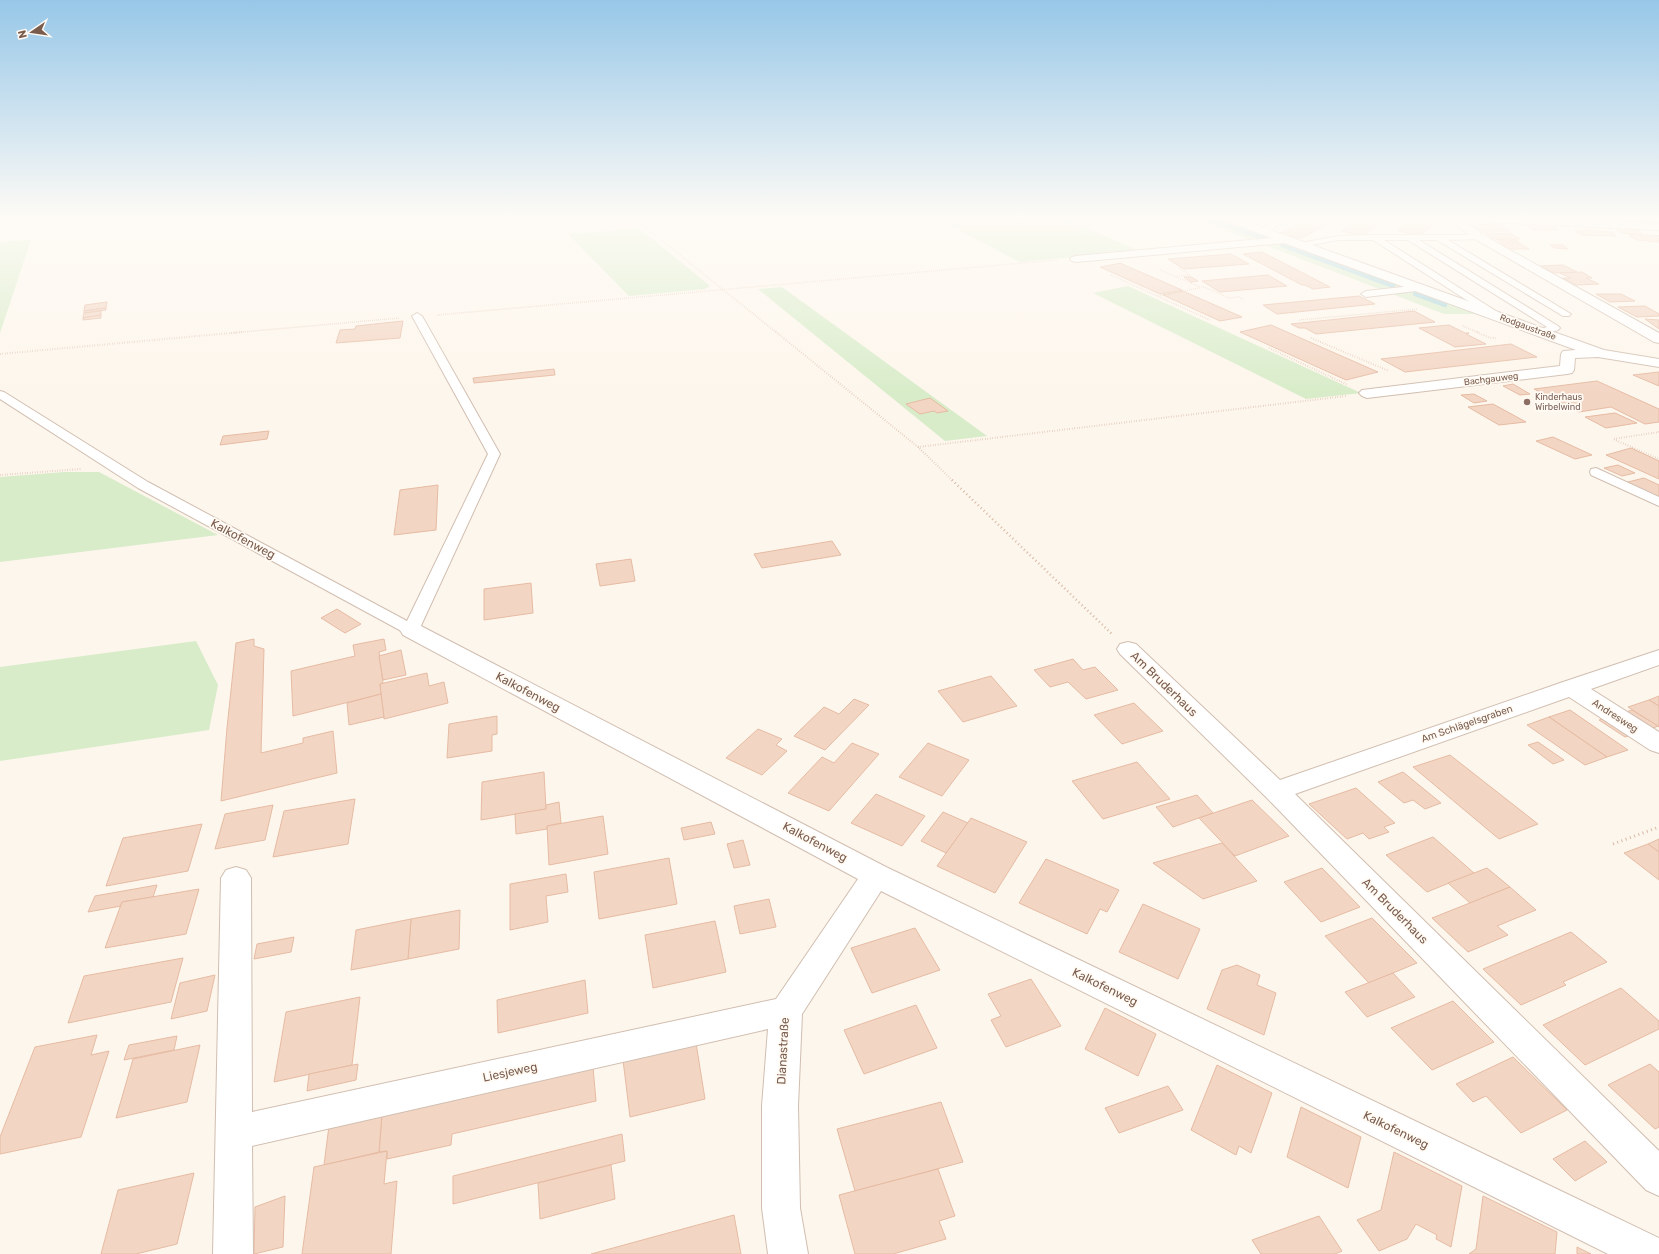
<svg xmlns="http://www.w3.org/2000/svg" width="1659" height="1254" viewBox="0 0 1659 1254" font-family="Rubik,sans-serif">
	<style>
		.green { fill: #d8ecc9 }
		.lines { fill: none; stroke-linecap: round; stroke-linejoin: round }
		.stream { stroke: #a5d3da; stroke-width: 4.5 }
		.building { fill: #f3d5c3; stroke: #e6bba3 }
		.service-casing { stroke: #d1beb0; stroke-width: 2 }
		.minor-casing { stroke: #d1beb0; stroke-width: 2 }
		.path-far3 { stroke: #d9b8a5; stroke-width: 1.5; stroke-dasharray: 0.5 1.5; stroke-linecap: butt }
		.path-far2 { stroke: #d9b8a5; stroke-width: 2; stroke-dasharray: 0.5 2; stroke-linecap: butt }
		.path-far1 { stroke: #d9b8a5; stroke-width: 2.5; stroke-dasharray: 1 3; stroke-linecap: butt }
		.path { stroke: #d9b8a5; stroke-width: 3; stroke-dasharray: 1 3.5; stroke-linecap: butt }
		.service { fill: #fff; fill-rule: evenodd }
		.minor { fill: #fff; fill-rule: evenodd }
		.education-dot { fill: #8d6e63; stroke: #fffaf3; stroke-width: 1.5 }
		.labels { text-anchor: middle; dominant-baseline: central; stroke-width: 3.5; stroke-linejoin: round; paint-order: stroke }
		.far-street-label { font-size: 9px; fill: #7a5c4d; stroke: #fffaf3 }
		.far-education-label { font-size: 9px; fill: #785e54; stroke: #fffaf3; text-anchor: start }
		.street-label { font-size: 10px; fill: #7a5c4d; stroke: #fffaf3 }
		.near-street-label { font-size: 12px; fill: #7a5c4d; stroke: #fffaf3 }
	</style>
	<rect width="100%" height="100%" fill="#fdf6ec"/>
	<g class="green">
		<path d="M937 219H1066L1139 251 1020 262Z"/>
		<path d="M1193 219H1223L1277 238 1251 240Z"/>
		<path d="M639 228 710 286 705 289 629 296 568 234Z"/>
		<path d="M31 240 0 333V242Z"/>
		<path d="M1290 243 1485 314H1444L1265 245Z"/>
		<path d="M1128 286 1361 393 1306 399 1093 293Z"/>
		<path d="M782 287 987 436 945 441 758 289Z"/>
		<path d="M64 472H99L218 535 0 562V477Z"/>
		<path d="M196 641 218 685 209 730 0 761V667Z"/>
	</g>
	<g class="lines">
		<g class="stream">
			<path d="M1209 219 1263 238"/>
			<path d="M1282 245 1393 286"/>
			<path d="M1415 294 1445 305"/>
		</g>
	</g>
	<g class="building">
		<path d="M1323 219 1332 221 1302 238 1279 234 1304 220Z"/>
		<path d="M1359 219H1378L1384 221 1363 235 1341 231Z"/>
		<path d="M1413 219H1436L1439 220 1420 235 1398 231Z"/>
		<path d="M1654 219 1659 224 1641 223 1637 220Z"/>
		<path d="M1500 224 1509 231H1481L1472 225Z"/>
		<path d="M1525 224H1548L1558 230H1534Z"/>
		<path d="M1615 228 1637 229 1643 235 1621 233Z"/>
		<path d="M1586 230 1611 232 1616 236 1581 235 1575 231H1588Z"/>
		<path d="M1485 233 1511 234 1520 239H1493Z"/>
		<path d="M1628 234 1659 236H1656L1659 239V242L1636 240Z"/>
		<path d="M1496 239 1517 240 1519 242 1498 241Z"/>
		<path d="M1499 243H1519L1529 249H1509Z"/>
		<path d="M1550 245H1563L1568 249 1555 248Z"/>
		<path d="M1262 252 1330 287 1313 289 1305 285H1302L1243 254Z"/>
		<path d="M1231 254 1249 264 1184 269 1168 259Z"/>
		<path d="M1121 263 1122 264 1182 290 1160 294 1100 267Z"/>
		<path d="M1563 265 1577 272 1554 273 1540 266Z"/>
		<path d="M1582 272 1592 278H1586L1599 284 1576 285 1563 278H1571L1560 273Z"/>
		<path d="M1268 275 1287 286 1220 292 1202 281Z"/>
		<path d="M1184 277H1191L1198 281 1191 282Z"/>
		<path d="M1183 291 1185 292 1242 317 1220 321 1163 295Z"/>
		<path d="M1596 294H1621L1635 301 1610 302Z"/>
		<path d="M1359 296 1375 304 1277 314 1263 305Z"/>
		<path d="M107 302 106 308 84 311 85 305Z"/>
		<path d="M1645 306 1659 314V316L1637 317 1618 307Z"/>
		<path d="M106 308V310L84 313V311Z"/>
		<path d="M101 311V315L83 318 84 313Z"/>
		<path d="M1414 311 1435 322 1316 334 1305 328H1299L1291 324Z"/>
		<path d="M101 315V318L83 320V318Z"/>
		<path d="M1645 319 1659 320V329Z"/>
		<path d="M403 321 400 338 336 343 340 330 355 329 356 326Z"/>
		<path d="M1271 325 1378 372 1346 380 1240 332Z"/>
		<path d="M1449 325 1465 333H1469L1466 334 1486 344 1455 347 1419 328Z"/>
		<path d="M1511 344 1537 357 1405 372 1381 359Z"/>
		<path d="M554 369 555 375 474 383 473 378Z"/>
		<path d="M1659 372V386L1633 375Z"/>
		<path d="M1597 381 1659 409V422L1645 424 1611 407 1579 412 1534 389Z"/>
		<path d="M1513 384 1530 394 1520 395 1503 386Z"/>
		<path d="M1474 394 1487 401 1474 403 1461 395Z"/>
		<path d="M930 398 948 411 937 413 934 411 920 414 906 404Z"/>
		<path d="M1493 404 1526 422 1499 425 1468 407Z"/>
		<path d="M1615 413 1637 423 1606 428 1585 417Z"/>
		<path d="M269 431 267 439 220 445 223 436Z"/>
		<path d="M1553 437 1592 455 1575 459 1536 441Z"/>
		<path d="M1631 448 1659 461V479L1606 455Z"/>
		<path d="M1618 465 1635 473 1622 476 1604 468Z"/>
		<path d="M1644 478 1659 485V500L1624 483Z"/>
		<path d="M438 485 436 530 394 535 400 490Z"/>
		<path d="M832 541 841 555 762 568 754 554Z"/>
		<path d="M631 559 635 581 600 586 596 564Z"/>
		<path d="M531 583 533 613 484 620V589Z"/>
		<path d="M337 609 361 624 345 633 321 618Z"/>
		<path d="M254 639V646L264 649 261 753 303 743V738L333 731 337 773 221 801 227 728 236 643Z"/>
		<path d="M384 639 386 650 379 652 383 683 380 684 381 694 293 716 291 671 355 656 353 645Z"/>
		<path d="M401 650 406 675 383 680 379 656Z"/>
		<path d="M1073 659 1083 670 1095 667 1118 690 1086 699 1068 682 1050 687 1034 670Z"/>
		<path d="M427 673 429 686 444 682 448 703 384 719 380 684Z"/>
		<path d="M991 676 1017 706 963 722 938 691Z"/>
		<path d="M381 694 384 717 349 725 347 703Z"/>
		<path d="M1659 696V706L1649 700Z"/>
		<path d="M854 699 869 705 825 750 794 736 824 707 839 714Z"/>
		<path d="M1649 700 1659 706V727L1628 707Z"/>
		<path d="M1134 703 1163 731 1122 744 1094 715Z"/>
		<path d="M1570 710 1628 750 1607 757 1549 717Z"/>
		<path d="M1632 710 1658 726 1649 730 1623 713Z"/>
		<path d="M497 716V734L492 735V751L447 758 449 724Z"/>
		<path d="M1549 717 1607 757 1585 765 1527 725Z"/>
		<path d="M1609 717 1634 734 1625 737 1599 720Z"/>
		<path d="M758 729 782 739 776 745 787 751 762 775 726 758Z"/>
		<path d="M1538 742 1564 760 1553 764 1528 745Z"/>
		<path d="M852 743 879 754 829 811 788 793 822 757 834 763Z"/>
		<path d="M928 743 969 760 942 796 899 777Z"/>
		<path d="M1450 755 1538 824 1499 839 1413 767Z"/>
		<path d="M1137 762 1170 799 1103 819 1072 781Z"/>
		<path d="M544 772 546 809 481 820 482 782Z"/>
		<path d="M1403 772 1441 803 1425 809 1413 800 1404 803 1378 782Z"/>
		<path d="M1356 788 1395 823 1384 827 1389 832 1369 839 1363 833 1347 839 1309 804Z"/>
		<path d="M876 794 925 816 902 846 851 823Z"/>
		<path d="M1197 795 1213 813 1173 827 1156 807Z"/>
		<path d="M355 799 348 844 273 857 284 811Z"/>
		<path d="M1252 800 1289 836 1235 856 1199 818Z"/>
		<path d="M559 802 561 823 547 826V829L516 834 515 814 546 809V805Z"/>
		<path d="M273 805 265 840 215 849 225 814Z"/>
		<path d="M943 812 968 823 946 853 921 841Z"/>
		<path d="M603 816 608 854 549 865 547 826Z"/>
		<path d="M971 818 1027 842 995 893 937 866Z"/>
		<path d="M711 822 715 834 684 840 681 828Z"/>
		<path d="M202 824 188 871 106 886 123 838Z"/>
		<path d="M1433 837 1474 873 1427 892 1386 855Z"/>
		<path d="M1659 839V852L1648 844Z"/>
		<path d="M743 840 750 865 734 868 727 844Z"/>
		<path d="M1222 843 1257 881 1203 899 1153 863Z"/>
		<path d="M1648 844 1659 852V880L1624 853Z"/>
		<path d="M669 858 677 904 599 919 594 872Z"/>
		<path d="M1046 859 1119 890 1107 912 1100 909 1087 934 1019 903Z"/>
		<path d="M1322 868 1360 907 1321 922 1284 882Z"/>
		<path d="M1487 868 1510 887 1470 903 1448 883Z"/>
		<path d="M566 874 568 892 546 896 548 922 510 930V884Z"/>
		<path d="M157 885 153 897 122 902 121 906 88 912 95 896Z"/>
		<path d="M1510 887 1536 910 1497 926 1508 935 1468 952 1432 918Z"/>
		<path d="M199 889 186 934 105 948 122 902Z"/>
		<path d="M769 899 776 927 740 934 734 906Z"/>
		<path d="M1143 904 1200 929 1178 979 1119 952Z"/>
		<path d="M460 910 459 949 408 959 411 919Z"/>
		<path d="M1372 918 1417 963 1369 983 1325 936Z"/>
		<path d="M411 919 408 959 351 970 356 930Z"/>
		<path d="M715 921 726 972 653 988 645 935Z"/>
		<path d="M915 928 940 970 872 993 851 948Z"/>
		<path d="M1571 932 1607 962 1563 982 1566 985 1521 1005 1483 969Z"/>
		<path d="M294 937 291 952 254 959 257 944Z"/>
		<path d="M183 958 171 1002 68 1023 84 976Z"/>
		<path d="M1237 965 1260 975 1257 985 1276 993 1264 1035 1207 1009 1222 970Z"/>
		<path d="M1393 973 1415 997 1367 1017 1345 992Z"/>
		<path d="M215 975 207 1011 171 1019 180 983Z"/>
		<path d="M1031 979 1061 1026 1006 1047 991 1020 1001 1016 988 994Z"/>
		<path d="M585 980 588 1013 498 1033 497 1000Z"/>
		<path d="M1621 988 1659 1021V1029L1585 1065 1543 1025Z"/>
		<path d="M360 997 352 1065 274 1082 286 1012Z"/>
		<path d="M1453 1001 1494 1042 1432 1070 1391 1028Z"/>
		<path d="M916 1005 937 1048 864 1074 844 1030Z"/>
		<path d="M1105 1008 1156 1034 1138 1076 1085 1049Z"/>
		<path d="M97 1035 91 1055 109 1051 81 1137 0 1154V1137L35 1047Z"/>
		<path d="M177 1036 174 1050 124 1060 129 1045Z"/>
		<path d="M696 1043 705 1099 630 1117 623 1060Z"/>
		<path d="M200 1045 187 1102 116 1118 133 1059Z"/>
		<path d="M1513 1057 1567 1110 1521 1133 1486 1096 1473 1102 1456 1084Z"/>
		<path d="M358 1064 356 1080 307 1091 309 1074Z"/>
		<path d="M1650 1064 1659 1072V1127L1655 1129 1608 1085Z"/>
		<path d="M1217 1065 1272 1093 1251 1153 1239 1146 1236 1155 1191 1130Z"/>
		<path d="M593 1067 596 1101 452 1134 451 1145 387 1159V1151L379 1152 382 1114Z"/>
		<path d="M1168 1086 1183 1110 1119 1133 1105 1108Z"/>
		<path d="M941 1102 963 1162 855 1191 837 1129Z"/>
		<path d="M1301 1107 1361 1137 1348 1188 1287 1157Z"/>
		<path d="M382 1114 379 1152 324 1165 329 1126Z"/>
		<path d="M622 1134 625 1161 453 1204V1176Z"/>
		<path d="M1585 1141 1607 1162 1575 1181 1553 1159Z"/>
		<path d="M387 1151 384 1184 397 1181 391 1254H302L314 1167Z"/>
		<path d="M1394 1152 1462 1186 1451 1247 1436 1239 1437 1235 1416 1224 1407 1239 1379 1251 1357 1220 1381 1210Z"/>
		<path d="M611 1165 615 1199 540 1219 538 1183Z"/>
		<path d="M938 1169 955 1216 939 1221 946 1239 893 1254H855L839 1195Z"/>
		<path d="M194 1173 177 1244 136 1254H101L118 1190Z"/>
		<path d="M285 1196 283 1247 254 1254 255 1207Z"/>
		<path d="M1483 1196 1557 1232 1555 1254H1469L1476 1249Z"/>
		<path d="M734 1215 741 1254H591Z"/>
		<path d="M1319 1216 1342 1251 1335 1254H1261L1252 1240Z"/>
		<path d="M1577 1247 1591 1254H1577Z"/>
	</g>
	<g class="lines">
		<defs>
			<g id="service">
				<path d="M1277 219H1286L1266 234H1260V230Z"/>
				<path d="M1370 235H1482V239H1479L1448 240 1571 314 1569 316H1563L1437 240H1419L1558 326 1560 328 1558 330 1542 335 1538 334 1537 332 1538 330 1547 327 1408 240H1384L1499 313 1501 315 1499 317H1493L1373 240H1338L1301 247 1297 245 1301 243 1338 236Z"/>
				<path d="M1421 285 1426 288 1424 290 1366 297 1361 294 1366 291Z"/>
				<path d="M417 313 422 316 500 454 419 630 417 633 411 635 405 633 138 488 0 399V391L4 392 148 482 407 621 488 454 412 316Z"/>
				<path d="M1596 468 1659 497V506L1591 475 1590 472 1591 469Z"/>
			</g>
			<g id="minor">
				<path d="M1224 219H1240L1604 350 1659 359V367L1598 357 1575 358 1574 370 1572 373 1567 374 1367 398 1362 396 1359 393 1362 390 1560 366 1561 354 1563 351 1576 350 1284 243 1076 262 1072 261 1070 259 1072 257 1076 256 1272 238 1225 221Z"/>
				<path d="M1448 219H1461L1483 235 1659 333V343L1654 342 1475 239Z"/>
				<path d="M1481 219H1586L1659 224V230L1486 222Z"/>
				<path d="M411 623 419 625 886 867 1659 1238V1254H1608L881 891 802 1014 798 1106 800 1208 808 1254H768L762 1208V1106L768 1029 252 1146 253 1254H213L221 878 226 870 236 867 246 870 251 878 252 1112 776 999 858 879 403 635 400 630 403 625Z"/>
				<path d="M1128 642 1136 644 1280 780 1563 682 1659 650V665L1591 689 1659 732V753L1650 750 1569 697 1295 794 1659 1151V1196L1646 1190 1267 798 1120 654 1117 649 1120 644Z"/>
			</g>
		</defs>
		<use href="#service" class="service-casing"/>
		<use href="#minor" class="minor-casing"/>
		<g class="path-far3">
			<path d="M635 219 777 333"/>
			<path d="M1083 235 1091 239"/>
			<path d="M1179 268 1190 275"/>
			<path d="M1160 270 1200 287"/>
			<path d="M1111 275 1210 320"/>
			<path d="M1177 276 1190 275"/>
			<path d="M1158 296 1204 287 1229 298 1239 297 1244 300"/>
			<path d="M437 315 1057 260"/>
			<path d="M1299 320 1418 309"/>
			<path d="M1463 326 1479 333"/>
			<path d="M231 333 400 318"/>
		</g>
		<g class="path-far2">
			<path d="M776 332 918 447 953 481"/>
			<path d="M1477 332 1490 338H1496"/>
			<path d="M1311 338 1389 371"/>
			<path d="M1269 348 1348 385"/>
			<path d="M0 354 242 332"/>
			<path d="M1659 432 1613 439 1659 459"/>
			<path d="M918 447 1346 396"/>
			<path d="M0 475 81 469"/>
		</g>
		<path class="path-far1" d="M952 480 1113 635"/>
		<path class="path" d="M1613 844 1659 827"/>
		<use href="#service" class="service"/>
		<use href="#minor" class="minor"/>
	</g>
	<linearGradient id="sky" x2="0" y2="1"><stop stop-color="#97c7e8"/><stop offset="0.55" stop-color="#fefbf6"/><stop offset="1" stop-color="#fefbf6" stop-opacity="0"/></linearGradient>
	<rect width="1659" height="395" fill="url(#sky)"/>
	<circle class="education-dot" cx="1527" cy="402" r="4"/>
	<g class="labels">
		<g class="far-street-label">
			<text transform="translate(1528 327) rotate(20)">Rodgaustraße</text>
			<text transform="translate(1491 379) rotate(-7)">Bachgauweg</text>
		</g>
		<g class="far-education-label">
			<text x="1535" y="397">Kinderhaus<tspan x="1535" dy="10">Wirbelwind</tspan></text>
		</g>
		<g class="street-label">
			<text transform="translate(1615 716) rotate(33)">Andresweg</text>
			<text transform="translate(1467 724) rotate(-19)">Am Schlägelsgraben</text>
		</g>
		<g class="near-street-label">
			<text transform="translate(243 539) rotate(28)">Kalkofenweg</text>
			<text transform="translate(1164 684) rotate(44)">Am Bruderhaus</text>
			<text transform="translate(528 692) rotate(28)">Kalkofenweg</text>
			<text transform="translate(815 842) rotate(28)">Kalkofenweg</text>
			<text transform="translate(1395 911) rotate(45)">Am Bruderhaus</text>
			<text transform="translate(1105 987) rotate(26)">Kalkofenweg</text>
			<text transform="translate(783 1051) rotate(-87)">Dianastraße</text>
			<text transform="translate(510 1072) rotate(-12)">Liesjeweg</text>
			<text transform="translate(1396 1130) rotate(26)">Kalkofenweg</text>
		</g>
	</g>
	<g transform="translate(32 32) rotate(257)" stroke="#fffaf3" stroke-width="3" paint-order="stroke">
	<path d="M0-3L7 15L0 10L-7 15Z" fill="#7a5c4d"/>
	<text y="-6" font-size="11" font-weight="bold" text-anchor="middle" fill="#7a5c4d">N</text>
	</g>
</svg>
